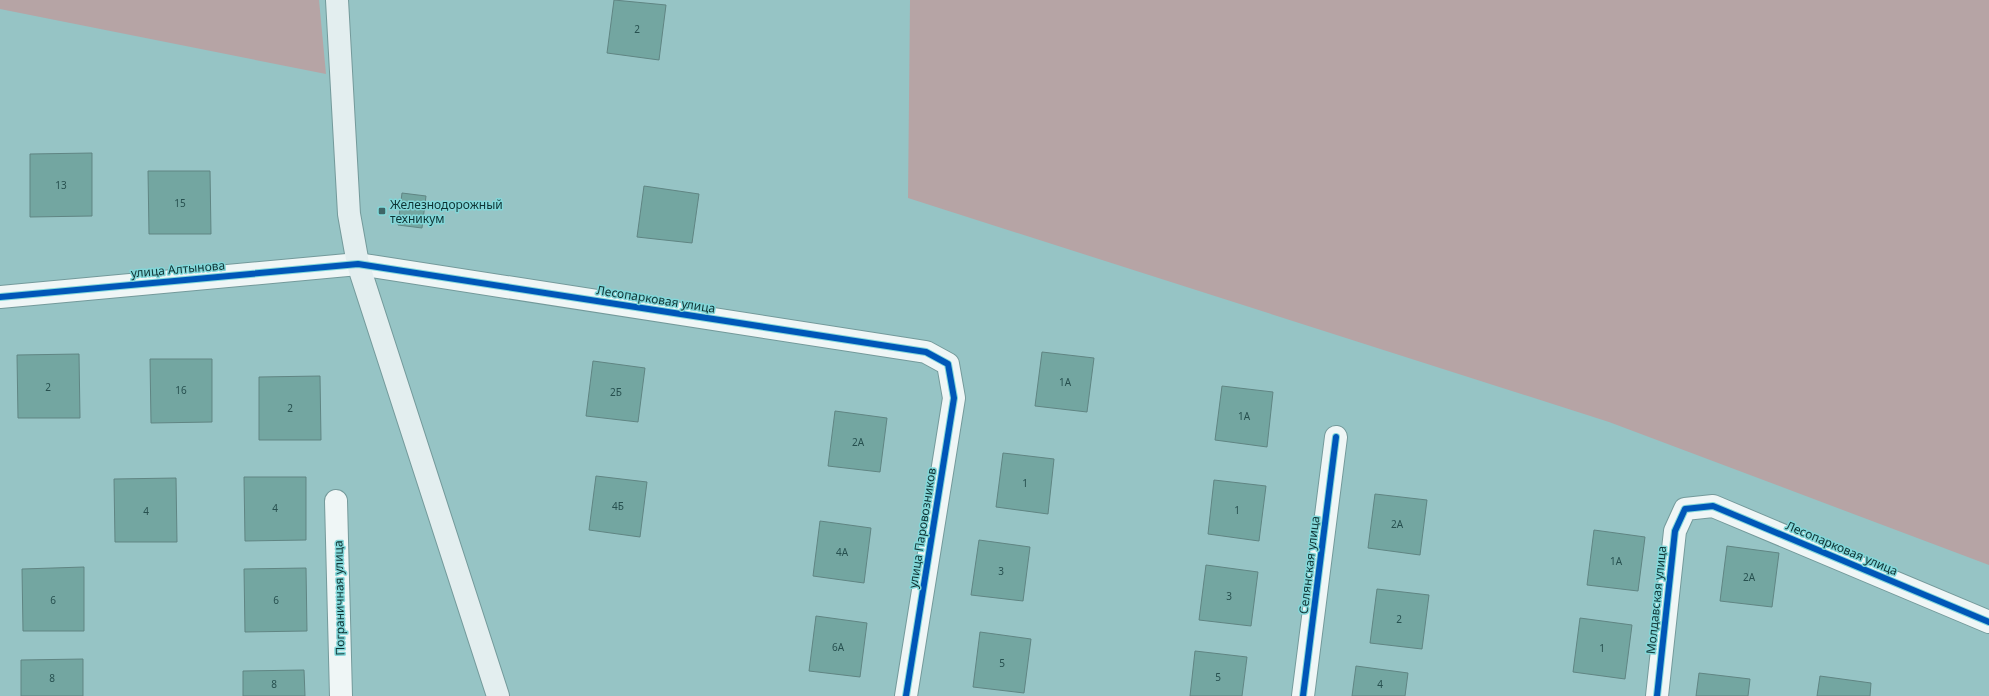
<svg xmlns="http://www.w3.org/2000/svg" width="1989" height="696" viewBox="0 0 1989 696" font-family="'Noto Sans',sans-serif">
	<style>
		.green { fill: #b6a4a5 }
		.building { fill: #73a6a1; stroke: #608583 }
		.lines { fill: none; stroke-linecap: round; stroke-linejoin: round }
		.street-casing { stroke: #749a9b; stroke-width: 24 }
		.secondary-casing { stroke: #749a9b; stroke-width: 24 }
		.street { stroke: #eff6f6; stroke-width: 22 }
		.secondary { stroke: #e3eeef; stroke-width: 22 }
		.cycleway-casing { stroke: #82d7d9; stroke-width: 8 }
		.cycleway { stroke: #0057b8; stroke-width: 6 }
		.poi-dot { fill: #3e6667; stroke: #82d7d9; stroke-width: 1.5 }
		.labels { text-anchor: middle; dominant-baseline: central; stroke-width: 3; stroke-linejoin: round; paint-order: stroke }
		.number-label { font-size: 10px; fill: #27504f }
		.poi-label { font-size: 12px; fill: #0e3334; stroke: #82d7d9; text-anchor: start }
		.street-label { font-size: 12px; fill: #0e3334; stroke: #82d7d9 }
	</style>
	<rect width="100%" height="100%" fill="#96c4c5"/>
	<g class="green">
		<path d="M0 0H319L326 74 0 9Z"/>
		<path d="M910 0H1989V565L1609 422 908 198Z"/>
	</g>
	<g class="building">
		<path d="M614 0 666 5 659 60 607 53Z"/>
		<path d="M92 153V216L30 217V154Z"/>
		<path d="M148 171H210L211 234H149Z"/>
		<path d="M644 186 699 194 692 243 637 237Z"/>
		<path d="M402 193 426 196 422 228 398 225Z"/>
		<path d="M1042 352 1094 358 1087 412 1035 406Z"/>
		<path d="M79 354 80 418H18L17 355Z"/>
		<path d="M150 359H212V422L151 423Z"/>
		<path d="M593 361 645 368 638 422 586 416Z"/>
		<path d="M320 376 321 440H259V377Z"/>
		<path d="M1222 386 1273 392 1267 447 1215 440Z"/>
		<path d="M835 411 887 418 880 472 828 466Z"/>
		<path d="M1003 453 1054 459 1048 514 996 507Z"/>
		<path d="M596 476 647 482 640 537 589 530Z"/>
		<path d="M244 477H306V540L245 541Z"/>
		<path d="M176 478 177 542H115L114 479Z"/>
		<path d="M1214 480 1266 486 1259 541 1208 534Z"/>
		<path d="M1375 494 1427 500 1420 555 1368 548Z"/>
		<path d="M820 521 871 528 864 583 813 576Z"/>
		<path d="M1594 530 1645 537 1638 591 1587 585Z"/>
		<path d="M979 540 1030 547 1023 601 971 595Z"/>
		<path d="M1727 546 1779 553 1772 607 1720 601Z"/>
		<path d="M1206 565 1258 572 1251 626 1199 620Z"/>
		<path d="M84 567V631H23L22 569Z"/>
		<path d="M306 568 307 631 245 632 244 569Z"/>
		<path d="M1377 589 1429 595 1422 649 1370 643Z"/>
		<path d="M816 616 867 623 860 677 809 671Z"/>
		<path d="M1580 618 1632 625 1625 679 1573 672Z"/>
		<path d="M980 632 1031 639 1024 693 973 687Z"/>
		<path d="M1195 651 1247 657 1242 696H1190Z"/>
		<path d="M83 659V696H21V660Z"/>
		<path d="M1356 666 1408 673 1405 696H1352Z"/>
		<path d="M304 670 305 696H243V671Z"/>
		<path d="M1699 673 1750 679 1748 696H1696Z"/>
		<path d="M1820 676 1871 683 1870 696H1817Z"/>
	</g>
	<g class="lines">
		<defs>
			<g id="street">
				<path d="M0 297 358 264 926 352 948 364 954 398 906 696"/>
				<path d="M336 501 341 696"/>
				<path d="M1303 696 1336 437"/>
				<path d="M1657 696 1675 531 1685 509 1713 506 1989 622"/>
			</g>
			<path id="secondary" d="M337 0 349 214 358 264 498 696"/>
		</defs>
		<use href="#street" class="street-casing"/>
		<use href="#secondary" class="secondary-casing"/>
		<use href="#street" class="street"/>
		<use href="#secondary" class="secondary"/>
		<defs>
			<g id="cycleway">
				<path d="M0 297 358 264 926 352 948 364 954 398 906 696"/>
				<path d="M1303 696 1336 437"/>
				<path d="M1657 696 1675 531 1685 509 1713 506 1989 622"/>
			</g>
		</defs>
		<use href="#cycleway" class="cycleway-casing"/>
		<use href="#cycleway" class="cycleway"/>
	</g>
	<rect class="poi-dot" x="378" y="207" width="8" height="8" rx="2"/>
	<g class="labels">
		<g class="number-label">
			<text x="637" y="29">2</text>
			<text x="61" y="185">13</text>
			<text x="180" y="203">15</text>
			<text x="1065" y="382">1А</text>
			<text x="48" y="387">2</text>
			<text x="181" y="390">16</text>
			<text x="616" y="392">2Б</text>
			<text x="290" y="408">2</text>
			<text x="1244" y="416">1А</text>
			<text x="858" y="442">2А</text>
			<text x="1025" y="483">1</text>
			<text x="618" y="506">4Б</text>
			<text x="275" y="508">4</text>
			<text x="1237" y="510">1</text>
			<text x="146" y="511">4</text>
			<text x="1397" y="524">2А</text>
			<text x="842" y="552">4А</text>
			<text x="1616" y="561">1А</text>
			<text x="1001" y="571">3</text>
			<text x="1749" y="577">2А</text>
			<text x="1229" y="596">3</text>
			<text x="53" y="600">6</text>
			<text x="276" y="600">6</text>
			<text x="1399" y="619">2</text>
			<text x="838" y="647">6А</text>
			<text x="1602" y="648">1</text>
			<text x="1002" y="663">5</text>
			<text x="1218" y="677">5</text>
			<text x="52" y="678">8</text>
			<text x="274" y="684">8</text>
			<text x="1380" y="684">4</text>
		</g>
		<g class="poi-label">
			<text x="390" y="204">Железнодорожный<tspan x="390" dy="14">техникум</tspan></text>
		</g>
		<g class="street-label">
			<text transform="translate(178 269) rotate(-5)">улица Алтынова</text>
			<text transform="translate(656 299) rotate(9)">Лесопарковая улица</text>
			<text transform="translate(922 528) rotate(-81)">улица Паровозников</text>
			<text transform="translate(1842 548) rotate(23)">Лесопарковая улица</text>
			<text transform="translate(1309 565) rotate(-83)">Селянская улица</text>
			<text transform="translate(339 598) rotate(-91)">Пограничная улица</text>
			<text transform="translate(1656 600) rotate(-84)">Молдавская улица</text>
		</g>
	</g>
</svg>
